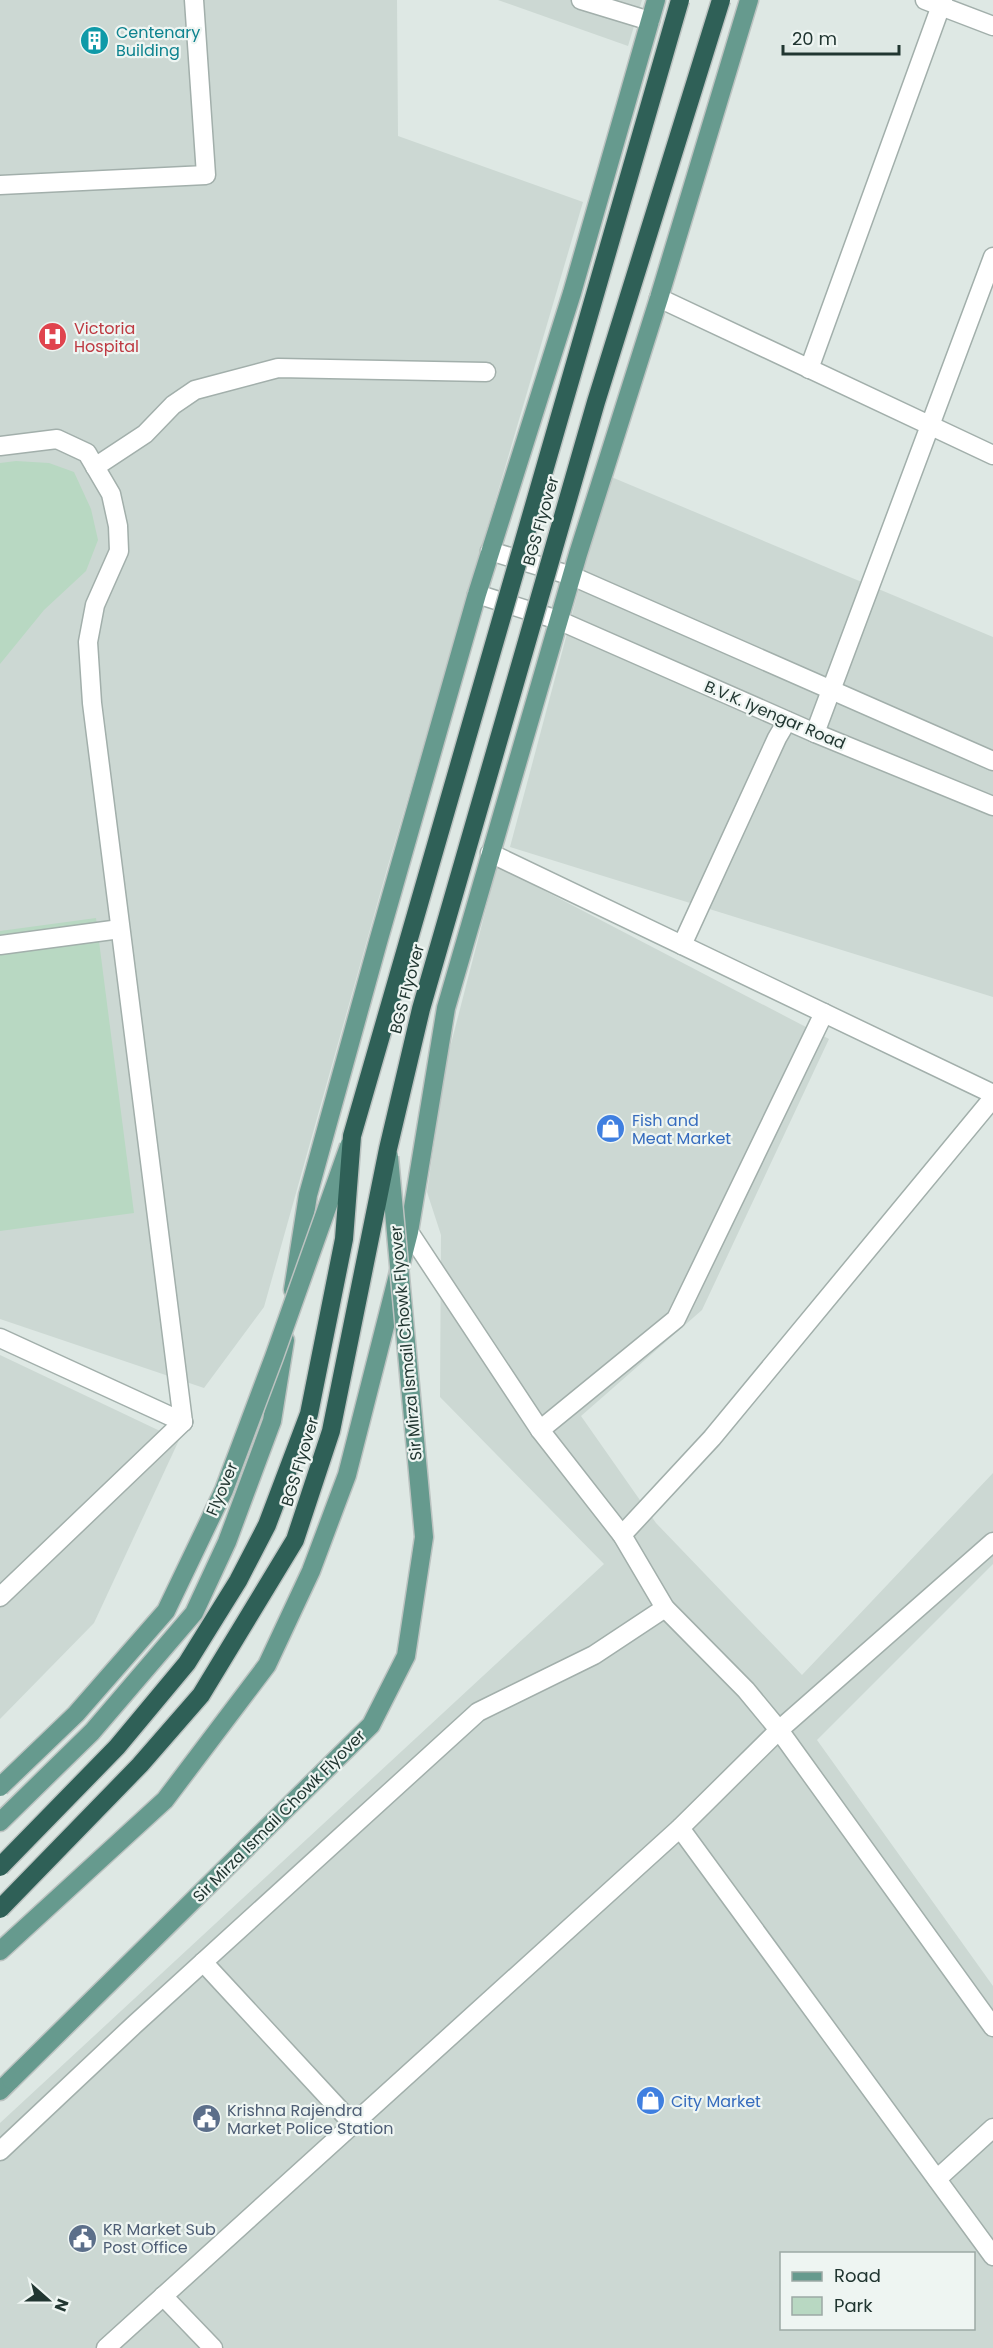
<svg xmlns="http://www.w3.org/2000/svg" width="993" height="2348" viewBox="0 0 993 2348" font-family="Poppins,sans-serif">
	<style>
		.built { fill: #ccd8d3; fill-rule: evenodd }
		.green { fill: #b8d8c2 }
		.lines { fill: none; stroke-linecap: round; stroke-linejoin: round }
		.minor-casing { stroke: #a2afab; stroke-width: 21 }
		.major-casing { stroke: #bcc3c1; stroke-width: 21 }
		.minor { stroke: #fff; stroke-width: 18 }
		.major { stroke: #669a8e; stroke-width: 18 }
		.major-bridge-casing { stroke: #bcc3c1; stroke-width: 21; stroke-linecap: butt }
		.highway-bridge-casing { stroke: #bcc3c1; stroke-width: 21; stroke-linecap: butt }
		.major-bridge { stroke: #669a8e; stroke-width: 18 }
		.highway-bridge { stroke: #2f6057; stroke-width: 18 }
		.labels { text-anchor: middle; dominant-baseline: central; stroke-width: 4.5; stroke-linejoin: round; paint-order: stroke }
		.culture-label { font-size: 16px; fill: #0d838f; stroke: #eef5f2; text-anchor: start }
		.health-label { font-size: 16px; fill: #be3a42; stroke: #eef5f2; text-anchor: start }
		.street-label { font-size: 16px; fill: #213631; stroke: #eef5f2 }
		.shop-label { font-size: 16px; fill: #366cbe; stroke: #eef5f2; text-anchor: start }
		.service-label { font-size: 16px; fill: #4e5e75; stroke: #eef5f2; text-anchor: start }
	</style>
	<rect width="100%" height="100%" fill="#dee8e4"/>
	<g class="built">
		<path d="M0 0H397L398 136 583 202 387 869 264 1307 204 1388 0 1319Z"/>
		<path d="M498 0H642L628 46Z"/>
		<path d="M609 476 993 637V997L510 847Z"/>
		<path d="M497 866 829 1039 702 1310 581 1416 656 1523 802 1675 993 1473V1564L817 1740 993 1986V2348H0V2123L604 1564 440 1397 441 1235 427 1192 445 1067ZM782 2254H974V2328H782Z"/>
		<path d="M0 1355 179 1440 94 1623 0 1719Z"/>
	</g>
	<g class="green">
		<path d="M16 461 49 463 74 472 91 509 98 540 86 571 44 610 0 664V463Z"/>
		<path d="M96 918 134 1213 0 1231V931Z"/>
	</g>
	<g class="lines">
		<defs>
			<g id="minor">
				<path d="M581 0 650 21"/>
				<path d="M925 0 993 26"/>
				<path d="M0 185 206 175 194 0"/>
				<path d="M659 298 993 455"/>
				<path d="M809 369 943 0"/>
				<path d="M0 446 57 439 87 453 111 494 118 526 119 551 95 605 88 642 92 703 183 1422"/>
				<path d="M95 467 145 434 173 405 195 390 278 368 486 372"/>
				<path d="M490 551 572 576 993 761"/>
				<path d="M477 594 558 620 815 733 993 806"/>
				<path d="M815 733 993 257"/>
				<path d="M490 853 993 1094"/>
				<path d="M0 945 120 929"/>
				<path d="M682 945 777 738 787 721"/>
				<path d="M409 1232 540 1430 622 1535 665 1608 746 1690 779 1730 993 2027"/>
				<path d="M0 1338 183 1422"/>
				<path d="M540 1430 676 1319 824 1013"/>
				<path d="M622 1535 712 1438 993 1098"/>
				<path d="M0 1597 183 1422"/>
				<path d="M680 1828 993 2256"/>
				<path d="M203 1962 353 2124"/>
				<path d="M0 2151 134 2025 478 1712 594 1655 665 1608"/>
				<path d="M937 2179 993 2128"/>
				<path d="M163 2296 213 2348"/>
				<path d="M106 2348 680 1828 779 1730 993 1542"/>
			</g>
			<g id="major">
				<path d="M293 1290 308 1195 378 942 477 594 572 293 656 0"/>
				<path d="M0 1822 92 1732 194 1613 227 1542 272 1421 285 1340"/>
				<path d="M0 1951 165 1800 267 1665 311 1571 347 1475 409 1232 446 1008 578 554 659 298 749 0"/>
				<path d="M0 2091 11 2080"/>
			</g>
		</defs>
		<use href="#minor" class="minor-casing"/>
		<use href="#major" class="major-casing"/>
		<use href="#minor" class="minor"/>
		<use href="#major" class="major"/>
		<defs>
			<g id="major-bridge">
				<path d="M0 1787 76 1714 166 1611 224 1490 274 1357 349 1146"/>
				<path d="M11 2080 371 1725 406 1656 424 1537 389 1157"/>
			</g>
			<g id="highway-bridge">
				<path d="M0 1867 117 1747 187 1663 238 1581 267 1525 309 1414 344 1239 352 1136 680 0"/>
				<path d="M0 1909 140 1765 201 1695 295 1540 331 1431 388 1149 421 1009 596 402 721 0"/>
			</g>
		</defs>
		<use href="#major-bridge" class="major-bridge-casing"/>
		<use href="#highway-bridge" class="highway-bridge-casing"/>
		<use href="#major-bridge" class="major-bridge"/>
		<use href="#highway-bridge" class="highway-bridge"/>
	</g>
	<defs>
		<symbol id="building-disc" viewBox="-11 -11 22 22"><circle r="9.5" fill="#0f9aa8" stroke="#eef5f2"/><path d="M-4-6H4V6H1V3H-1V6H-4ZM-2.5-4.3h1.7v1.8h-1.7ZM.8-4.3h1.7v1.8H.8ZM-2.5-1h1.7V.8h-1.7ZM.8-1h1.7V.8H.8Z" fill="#fff"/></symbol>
		<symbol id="hospital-disc" viewBox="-11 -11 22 22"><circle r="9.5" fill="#e0444e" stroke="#eef5f2"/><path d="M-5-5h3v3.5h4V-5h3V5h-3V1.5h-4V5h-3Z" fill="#fff"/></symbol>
		<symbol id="shop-disc" viewBox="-11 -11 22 22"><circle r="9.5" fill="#3f7fe0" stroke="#eef5f2"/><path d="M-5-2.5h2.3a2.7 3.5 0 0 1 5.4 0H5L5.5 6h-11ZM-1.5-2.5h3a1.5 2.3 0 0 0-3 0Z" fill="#fff"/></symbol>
		<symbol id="civic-disc" viewBox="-11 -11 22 22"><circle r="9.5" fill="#5c6f8a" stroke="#eef5f2"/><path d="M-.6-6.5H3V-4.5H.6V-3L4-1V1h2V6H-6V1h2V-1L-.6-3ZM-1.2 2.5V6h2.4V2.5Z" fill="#fff"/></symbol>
	</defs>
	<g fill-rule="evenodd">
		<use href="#building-disc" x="78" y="24" width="33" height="33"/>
		<use href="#hospital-disc" x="36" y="320" width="33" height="33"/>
		<use href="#shop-disc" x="594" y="1112" width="33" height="33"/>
		<use href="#shop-disc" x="634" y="2084" width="33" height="33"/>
		<use href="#civic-disc" x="190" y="2102" width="33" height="33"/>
		<use href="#civic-disc" x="66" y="2222" width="33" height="33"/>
	</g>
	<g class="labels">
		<g class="culture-label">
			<text x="116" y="32">Centenary<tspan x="116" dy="18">Building</tspan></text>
		</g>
		<g class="health-label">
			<text x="74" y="328">Victoria<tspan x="74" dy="18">Hospital</tspan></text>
		</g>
		<g class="street-label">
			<text transform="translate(541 521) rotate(-74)">BGS Flyover</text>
			<text transform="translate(775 715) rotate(23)">B.V.K. Iyengar Road</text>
			<text transform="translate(407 989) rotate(-75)">BGS Flyover</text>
			<text transform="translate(406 1343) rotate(-95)">Sir Mirza Ismail Chowk Flyover</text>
			<text transform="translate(300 1462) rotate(-73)">BGS Flyover</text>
			<text transform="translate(222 1489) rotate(-67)">Flyover</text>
			<text transform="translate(279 1816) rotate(-45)">Sir Mirza Ismail Chowk Flyover</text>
		</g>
		<g class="shop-label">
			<text x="632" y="1120">Fish and<tspan x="632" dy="18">Meat Market</tspan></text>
			<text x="671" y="2101">City Market</text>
		</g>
		<g class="service-label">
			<text x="227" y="2110">Krishna Rajendra<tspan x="227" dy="18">Market Police Station</tspan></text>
			<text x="103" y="2229">KR Market Sub<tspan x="103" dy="18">Post Office</tspan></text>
		</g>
	</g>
	<rect x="780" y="2252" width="195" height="78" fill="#eef5f2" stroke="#9ca9a5" stroke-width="1.5"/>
	<rect x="792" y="2272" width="30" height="9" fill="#669a8e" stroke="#9ca9a5" stroke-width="1.5"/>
	<text x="834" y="2282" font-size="18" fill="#213631">Road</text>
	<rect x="792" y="2297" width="30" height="18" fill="#b8d8c2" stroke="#9ca9a5" stroke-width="1.5"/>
	<text x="834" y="2312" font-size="18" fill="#213631">Park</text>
	<g transform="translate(48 2300) rotate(111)" stroke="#eef5f2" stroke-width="4.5" paint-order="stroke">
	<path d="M0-4.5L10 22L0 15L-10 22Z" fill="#213631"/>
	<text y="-9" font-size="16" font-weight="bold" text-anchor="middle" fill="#213631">N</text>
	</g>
	<path d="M783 45v9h116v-9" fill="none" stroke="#213631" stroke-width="3"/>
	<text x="792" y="45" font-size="18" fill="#213631" stroke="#eef5f2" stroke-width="4.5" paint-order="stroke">20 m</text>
</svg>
